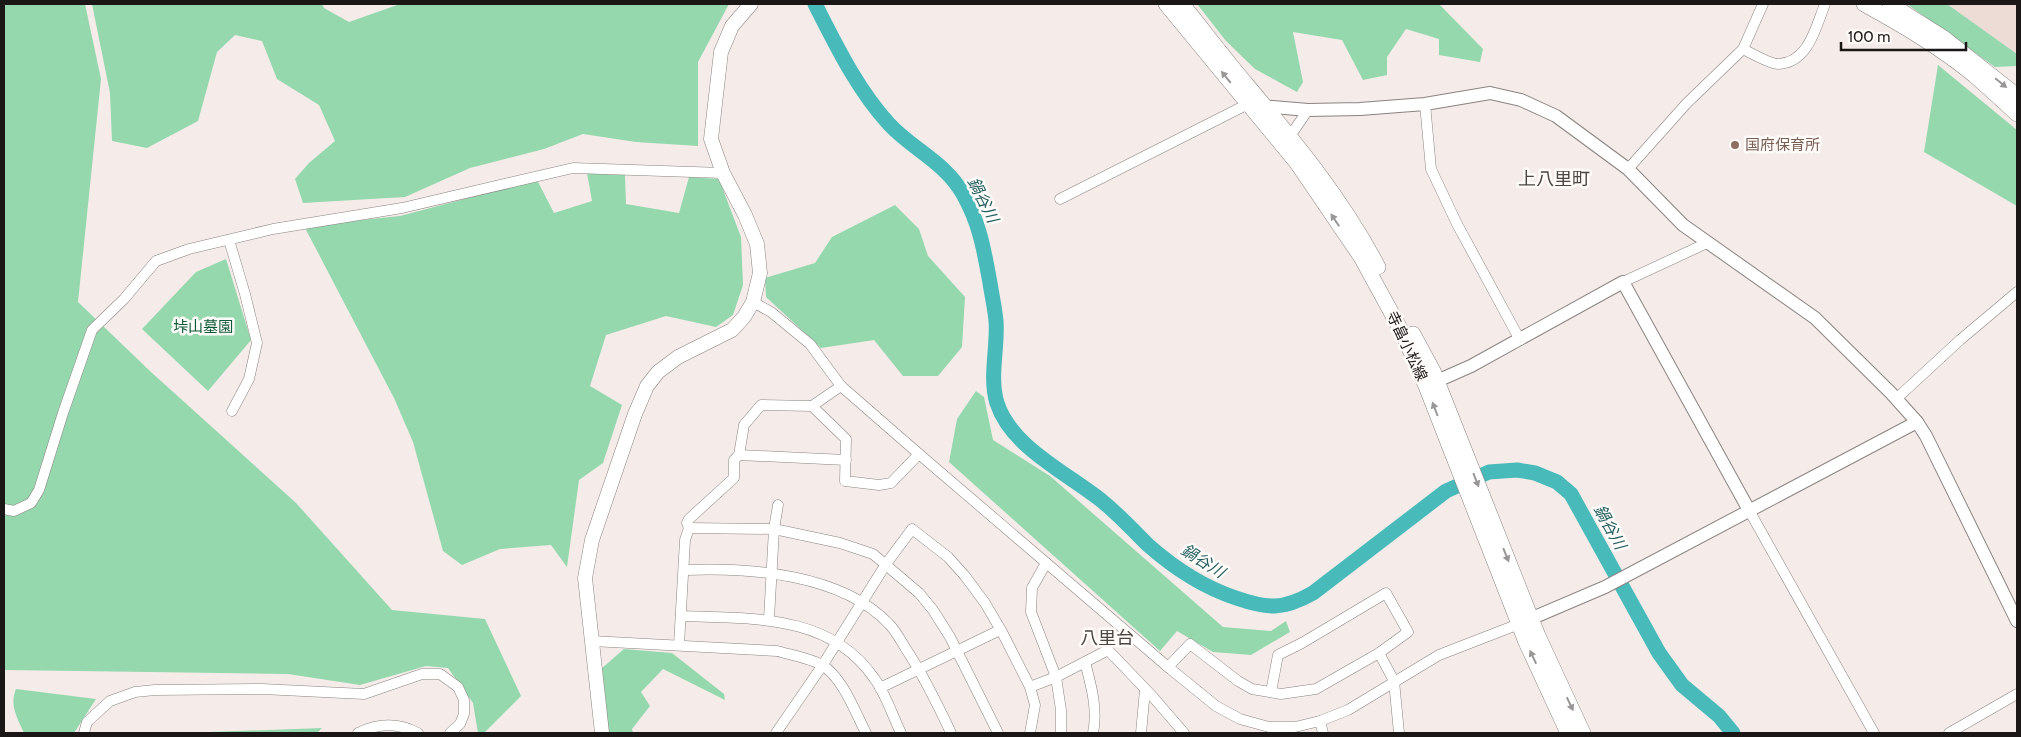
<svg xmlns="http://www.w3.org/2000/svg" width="2021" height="737" viewBox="0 0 2021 737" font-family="Cabin,'Noto Sans JP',sans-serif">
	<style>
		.built { fill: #eddcd6 }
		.green { fill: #95d8ae }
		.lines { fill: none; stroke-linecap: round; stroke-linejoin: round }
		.river { stroke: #49baba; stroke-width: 15 }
		.minor-casing { stroke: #8b8380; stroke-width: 11 }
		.tertiary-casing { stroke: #8b8380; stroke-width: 14 }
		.secondary-casing { stroke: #8b8380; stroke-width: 15 }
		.primary-casing { stroke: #8b8380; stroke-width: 16 }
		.minor { stroke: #fff; stroke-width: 10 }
		.tertiary { stroke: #fff; stroke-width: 12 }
		.secondary { stroke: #fff; stroke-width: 14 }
		.primary { stroke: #fff; stroke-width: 15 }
		.oneway { fill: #989796 }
		.education-dot { fill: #8d6e63; stroke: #fefbf9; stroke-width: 2 }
		.labels { text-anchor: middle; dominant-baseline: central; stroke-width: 5; stroke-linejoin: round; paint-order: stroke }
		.education-label { font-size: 15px; fill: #785e54; stroke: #fefbf9; text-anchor: start }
		.park-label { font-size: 15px; fill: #0c5a36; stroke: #fefbf9 }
		.street-label { font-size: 15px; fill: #1a1716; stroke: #fefbf9 }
		.water-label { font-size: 16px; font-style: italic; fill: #1e5d5d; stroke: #fefbf9 }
		.quarter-label { font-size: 18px; fill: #4c4542; stroke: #fefbf9 }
	</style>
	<rect width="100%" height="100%" fill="#f5ece9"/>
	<path class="built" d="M1947 4H2017V54Z"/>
	<g class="green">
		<path d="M4 4H85L101 79 78 302 151 372 296 503 392 610 485 619 521 696 484 733H478L473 703 448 668 426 666 360 685 288 674 4 670Z"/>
		<path d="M92 4H322L324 8 349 22 400 4H729L698 62V146L636 142 583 134 544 149 470 168 405 197 303 203 295 179 309 163 335 141 319 105 277 79 262 41 235 35 217 52 198 121 147 148 112 141 110 93Z"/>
		<path d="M1197 4H1439L1483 49 1480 62 1439 55V39L1406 29 1387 57V75L1363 80 1342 40 1293 32 1303 82 1297 92 1255 69 1226 41Z"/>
		<path d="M1907 4H1947L2017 54V66L1995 67Z"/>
		<path d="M1938 65 2017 130V206L1924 152Z"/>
		<path d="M587 173 625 175 626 204 679 213 689 177 719 179 741 237 743 285 733 315 716 327 666 316 606 335 590 386 622 405 603 463 579 480 567 567 551 545 500 549 462 565 443 551 413 442 394 398 304 226 400 216 537 180 554 213 592 201Z"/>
		<path d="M895 205 919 229 928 256 965 297 962 347 938 376H903L874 340 821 348 766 297 765 278 815 263 832 237Z"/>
		<path d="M226 259 251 340 208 391 142 329 196 272Z"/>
		<path d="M976 391 984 397 993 440 1050 476 1223 627 1271 631 1286 621 1290 632 1251 655 1213 652 1177 631 1160 651 949 462 957 419Z"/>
		<path d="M624 649 672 653 724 694 725 700 663 669 641 692 650 706 632 729 633 733H608L601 669Z"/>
		<path d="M16 689 96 699 74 733H24C18 719 9 705 16 689Z"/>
		<path d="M322 728 317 733H182Z"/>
	</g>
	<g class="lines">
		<path class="river" d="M815 4C836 45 857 89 889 124 912 149 946 163 963 194 980 224 984 250 990 283 992 296 995 309 996 321 998 348 989 377 997 403 1011 447 1067 473 1102 501 1118 514 1133 530 1148 545 1174 568 1203 587 1236 598 1268 609 1283 610 1313 593L1446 491 1489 472 1517 470 1535 473 1557 482 1571 494 1659 653 1682 685 1719 716 1733 733"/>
		<defs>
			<g id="minor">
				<path d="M1743 49C1751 53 1770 64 1778 64 1809 63 1816 26 1825 4"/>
				<path d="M1425 104 1431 169 1457 224 1520 340"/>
				<path d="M1290 136 1308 110"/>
				<path d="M1628 169 1687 103 1743 49 1763 4"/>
				<path d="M1060 199 1248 104"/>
				<path d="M229 240 245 294 257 343 249 379 232 411"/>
				<path d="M1623 282 1707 243"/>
				<path d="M753 302 771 312 810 344 841 386 919 454 1168 667 1216 706 1240 719 1269 727H1295L1320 721 1348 710 1439 655 1519 624"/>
				<path d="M1896 399 1960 340 2017 292"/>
				<path d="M812 406 841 386"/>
				<path d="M739 455 846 460"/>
				<path d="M4 509 14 511 31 503 39 490 63 413 92 330 124 299 156 261 189 249 273 229 402 208 573 168 723 173"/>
				<path d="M1750 512 1874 733"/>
				<path d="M689 528 687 523 689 519 734 478V460L739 455 744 425 761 405 812 406 846 439 845 481 879 485 891 483 919 454"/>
				<path d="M1046 563 1032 588 1031 612 1056 677 1061 710V733"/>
				<path d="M684 570C749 567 842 574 889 624 896 631 901 641 906 649 924 676 937 703 951 733"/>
				<path d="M681 616C751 619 829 613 874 678 886 694 892 715 901 733"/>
				<path d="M769 619 774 529 778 505"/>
				<path d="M592 641 777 651C791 655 809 658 822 665 843 678 855 712 866 733"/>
				<path d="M679 645 685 540 689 528 774 529 840 543 873 554 919 593 933 610 950 637 998 733"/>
				<path d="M1379 653 1394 681 1399 733"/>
				<path d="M1085 662C1091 685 1098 709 1093 733"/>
				<path d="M1168 667 1190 644 1238 681 1252 689 1281 694 1316 689 1379 653 1408 632 1386 593 1302 643 1278 655 1271 692"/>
				<path d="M1030 687 1056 677 1108 650 1153 697 1184 733"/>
				<path d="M880 688 1000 630"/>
				<path d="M1320 721 1323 733"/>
				<path d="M84 733 87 722 110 701 135 692 155 690 262 689 364 694 422 674H440L458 687 464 700V714L460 724 450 733"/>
				<path d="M358 733C378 723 399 723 418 733"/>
				<path d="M776 733 822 666 886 564 912 529 948 557 965 576 985 603 1002 632 1030 687 1035 705 1030 733"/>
				<path d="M1141 733 1145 690"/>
				<path d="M1949 733 2017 694"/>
			</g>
			<g id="tertiary">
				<path d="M1260 106 1308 110 1360 109 1425 104 1490 93 1521 100 1556 116 1628 169 1683 225 1815 318 1891 393 1917 422 1926 436 2017 621"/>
				<path d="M1428 385 1471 366 1623 282 1750 512"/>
				<path d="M1523 622 1605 587 1917 422"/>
			</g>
			<path id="secondary" d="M602 733 585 578 592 540 635 414 647 386 658 372 678 357 732 330 744 317 753 302 760 273 757 244 745 215 723 173 711 139 721 52 732 26 751 4"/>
			<g id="primary">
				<path d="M1166 4 1297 163 1361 257 1403 334 1426 386 1526 642 1568 733"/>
				<path d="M1182 4C1204 31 1224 58 1247 85 1295 142 1343 200 1378 267"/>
				<path d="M1864 4C1902 25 1940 47 1974 75 1989 88 2003 101 2017 114"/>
				<path d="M1890 4 1944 38 2017 96"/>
				<path d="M1413 334 1433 371 1538 636 1583 733"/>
			</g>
		</defs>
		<use href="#minor" class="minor-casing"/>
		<use href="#tertiary" class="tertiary-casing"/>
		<use href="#secondary" class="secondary-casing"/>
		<use href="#primary" class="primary-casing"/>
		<use href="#minor" class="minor"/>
		<use href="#tertiary" class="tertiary"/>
		<use href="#secondary" class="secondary"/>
		<use href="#primary" class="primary"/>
	</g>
	<defs><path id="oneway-solid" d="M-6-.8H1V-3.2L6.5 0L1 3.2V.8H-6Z" transform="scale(1.25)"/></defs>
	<g class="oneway">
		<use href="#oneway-solid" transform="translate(1226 77) rotate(-129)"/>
		<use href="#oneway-solid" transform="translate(2001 83) rotate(39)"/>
		<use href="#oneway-solid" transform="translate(1335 220) rotate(-124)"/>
		<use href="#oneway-solid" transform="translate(1435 409) rotate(-111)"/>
		<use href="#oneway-solid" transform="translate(1476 480) rotate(69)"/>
		<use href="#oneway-solid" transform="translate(1506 555) rotate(68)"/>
		<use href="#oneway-solid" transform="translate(1533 657) rotate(-115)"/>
		<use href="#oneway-solid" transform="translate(1570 704) rotate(65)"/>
	</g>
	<circle class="education-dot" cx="1735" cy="145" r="5"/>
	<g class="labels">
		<g class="education-label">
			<text x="1745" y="145">国府保育所</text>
		</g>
		<g class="park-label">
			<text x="203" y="327">垰山墓園</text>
		</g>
		<g class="street-label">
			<text transform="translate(1407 346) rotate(65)">寺畠小松線</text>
		</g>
		<g class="water-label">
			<text transform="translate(983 200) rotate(63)">鍋谷川</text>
			<text transform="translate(1610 527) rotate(61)">鍋谷川</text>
			<text transform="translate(1203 561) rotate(32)">鍋谷川</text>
		</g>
		<g class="quarter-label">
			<text x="1554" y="179">上八里町</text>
			<text x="1107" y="638">八里台</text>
		</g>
	</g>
	<rect width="2021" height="737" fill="none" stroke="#1a1716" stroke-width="10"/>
	<path d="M1841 42v8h125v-8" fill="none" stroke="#1a1716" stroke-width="2.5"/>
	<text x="1848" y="42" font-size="15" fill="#1a1716" stroke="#fefbf9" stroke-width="4" paint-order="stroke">100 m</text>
</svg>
